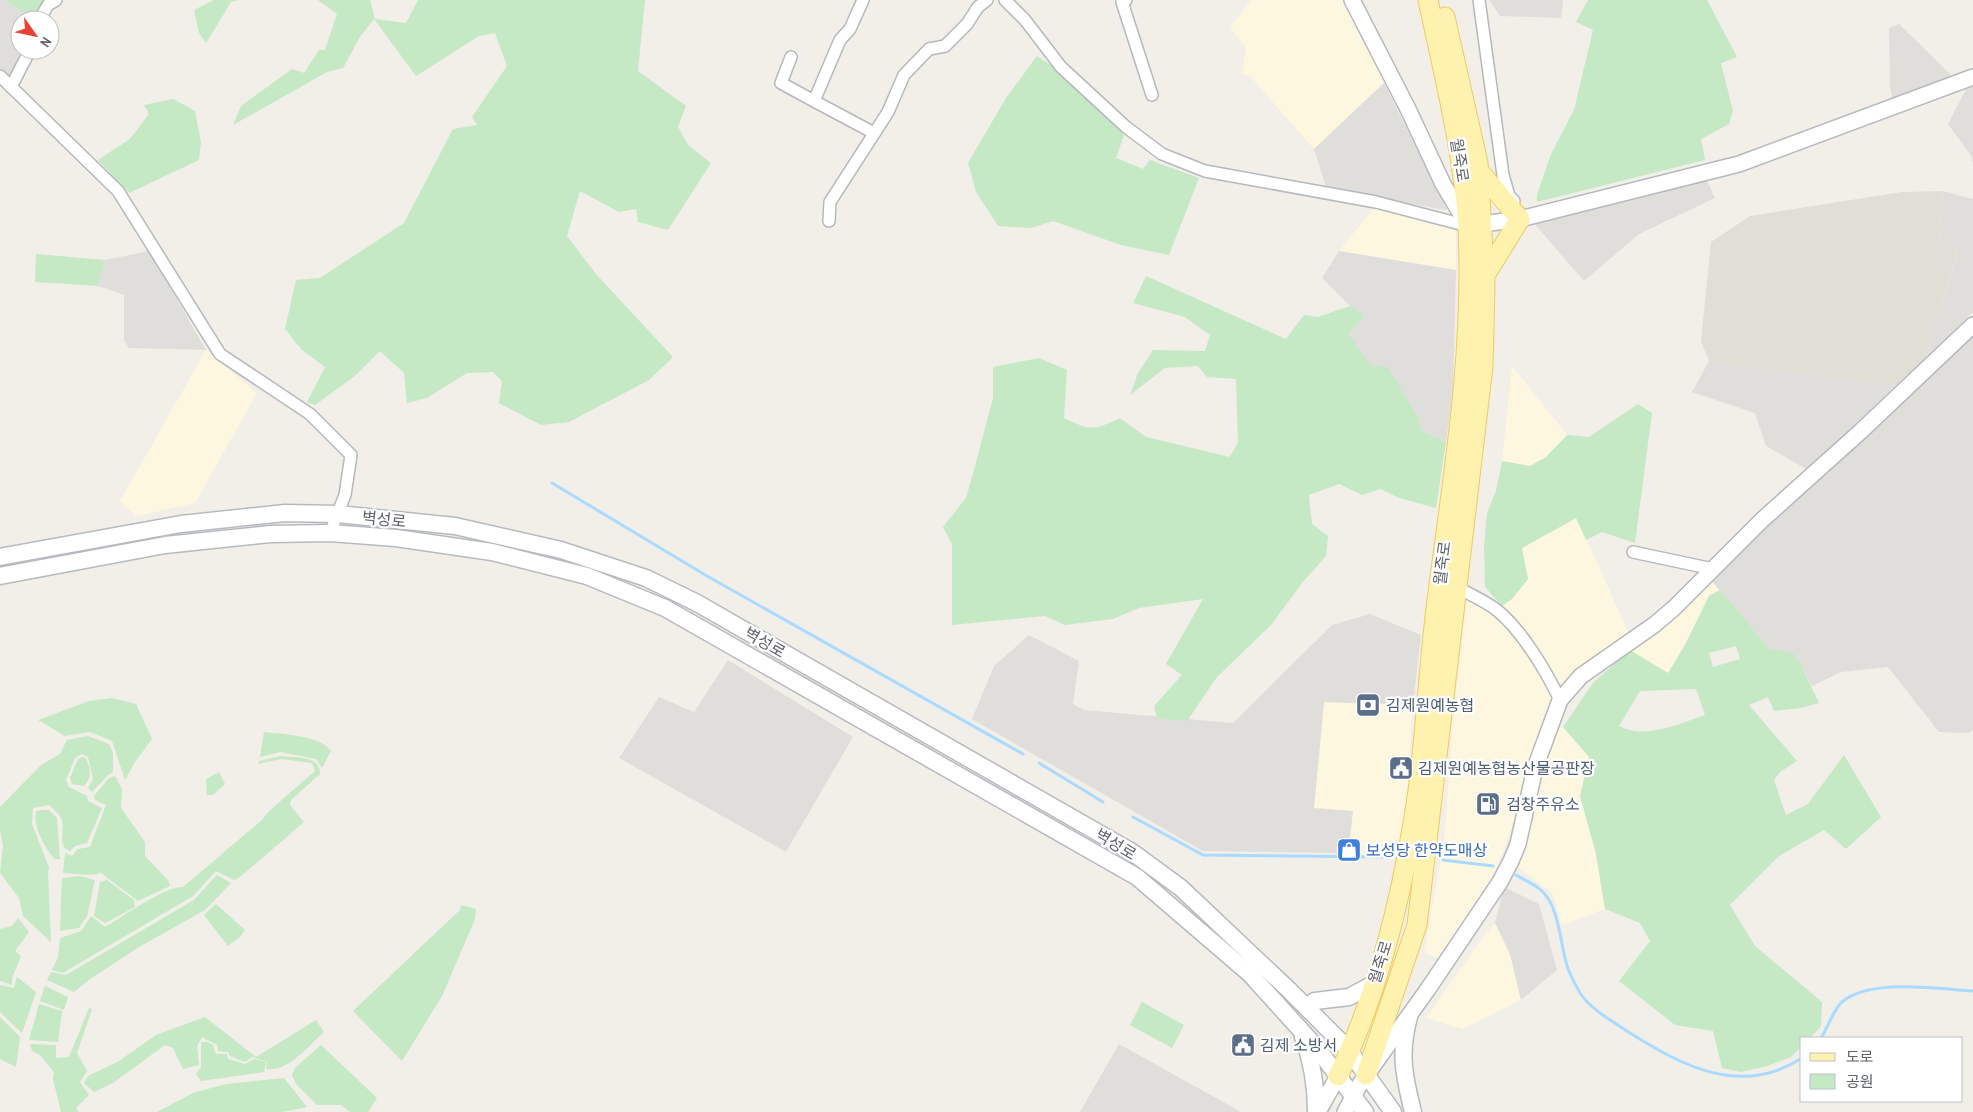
<svg xmlns="http://www.w3.org/2000/svg" width="1973" height="1112" viewBox="0 0 1973 1112" font-family="'Archivo Narrow','Noto Sans KR',sans-serif">
	<style>
		.commercial { fill: #fef7e0 }
		.industrial { fill: #e0deda }
		.education { fill: #e1ded6 }
		.green { fill: #c5e8c5; fill-rule: evenodd }
		.lines { fill: none; stroke-linecap: round; stroke-linejoin: round }
		.stream { stroke: #aadaff; stroke-width: 3 }
		.minor-casing { stroke: #b5b8bc; stroke-width: 14 }
		.tertiary-casing { stroke: #b5b8bc; stroke-width: 18 }
		.secondary-casing { stroke: #b6babf; stroke-width: 19 }
		.primary-casing { stroke: #f2c960; stroke-width: 21 }
		.minor { stroke: #fff; stroke-width: 11 }
		.tertiary { stroke: #fff; stroke-width: 15 }
		.secondary { stroke: #fff; stroke-width: 16 }
		.primary { stroke: #fff2af; stroke-width: 19 }
		.labels { text-anchor: middle; dominant-baseline: central; stroke-width: 4.5; stroke-linejoin: round; paint-order: stroke }
		.street-label { font-size: 16px; fill: #5f6368; stroke: #fff }
		.service-label { font-size: 16px; fill: #4e5e75; stroke: #fff; text-anchor: start }
		.shop-label { font-size: 16px; fill: #366cbe; stroke: #fff; text-anchor: start }
	</style>
	<rect width="100%" height="100%" fill="#f1efe8"/>
	<g class="commercial">
		<path d="M1249 0H1350L1386 78 1384 83 1314 149 1250 76 1242 74 1246 48 1230 27 1250 2Z"/>
		<path d="M1373 209 1432 221 1456 231V270L1339 251Z"/>
		<path d="M206 350 257 393 195 503 136 516 120 501Z"/>
		<path d="M1512 366 1567 435 1546 457 1530 466 1502 461Z"/>
		<path d="M1577 518 1628 632 1554 700 1504 850 1488 887 1438 958 1424 952 1444 842 1453 722 1467 599 1490 611 1502 606 1528 579 1521 548Z"/>
		<path d="M1709 578 1720 590 1708 596 1685 645 1668 673 1630 650Z"/>
		<path d="M1324 702 1413 705 1405 813 1399 856 1349 853 1353 811 1314 809Z"/>
		<path d="M1563 727 1589 757 1580 796 1596 854 1605 909 1562 925 1553 894 1516 866 1555 732Z"/>
		<path d="M1495 923 1510 954 1521 1000 1463 1029 1426 1018 1480 941Z"/>
	</g>
	<g class="industrial">
		<path d="M0 0H5L32 18 31 20H20L21 50 14 71 8 77 0 69Z"/>
		<path d="M1489 0H1563L1561 18 1500 16Z"/>
		<path d="M1899 24 1952 76 1893 104 1890 86 1889 28Z"/>
		<path d="M1384 83 1447 210 1327 190 1314 149Z"/>
		<path d="M1973 83V163L1970 154 1948 124 1968 85Z"/>
		<path d="M1706 179 1715 198 1639 234 1584 281 1533 222Z"/>
		<path d="M1943 191 1973 199V312L1927 357 1958 250 1939 240Z"/>
		<path d="M149 251 206 350 129 348 124 340V295L98 286 105 260Z"/>
		<path d="M1339 251 1456 270 1453 390 1446 442 1422 431 1418 418 1371 367 1349 334 1364 316 1350 306 1322 278Z"/>
		<path d="M1973 335V730L1969 733 1939 732 1888 667 1841 672 1812 686 1802 667 1770 649 1709 578Z"/>
		<path d="M1709 361 1895 386 1808 470 1766 446 1755 413 1692 392Z"/>
		<path d="M1370 614 1421 635 1413 705 1324 702 1314 808 1353 811 1348 853 1203 851 972 719 994 666 1029 635 1079 661 1073 704 1084 710 1233 723 1332 625Z"/>
		<path d="M728 660 853 737 786 852 619 758 659 697 694 712Z"/>
		<path d="M1504 887 1539 904 1557 970 1521 1000 1510 954 1495 923Z"/>
		<path d="M1119 1044 1241 1112H1080Z"/>
	</g>
	<path class="education" d="M1943 191 1939 239 1958 249 1927 357 1895 386 1709 361 1701 341 1711 242 1750 216 1902 192Z"/>
	<g class="green">
		<path d="M5 0H51L32 18Z"/>
		<path d="M214 0H239L231 2 206 43 199 33 194 10Z"/>
		<path d="M318 0H370L375 19 406 23 418 0H645L638 71 686 106 678 127 688 145 711 163 668 230 638 222 636 209 619 212 580 191 567 236 596 274 673 357 649 380 569 422 541 425 499 403 502 381 493 372 467 373 427 398 407 403 404 373 380 351 356 375 315 405 307 402 325 367 302 350 285 329 296 280 320 278 404 223 453 129 477 125 472 117 507 66 495 33 479 36 416 76 374 19 360 37 343 68 327 72 233 125 241 106 292 69 304 73 319 50H325L337 14Z"/>
		<path d="M1588 0H1707L1737 57 1721 63 1733 111 1729 124 1701 139 1705 160 1537 202V195L1551 154 1574 110 1593 30 1576 22Z"/>
		<path d="M1037 56 1052 66 1124 135 1116 158 1143 169 1150 160 1199 178 1169 255 1121 245 1053 221 1031 228 998 226 976 192 968 163 1006 98Z"/>
		<path d="M173 99 195 111 201 142 199 160 129 193 98 160 130 139 149 114 144 105Z"/>
		<path d="M36 254 105 260 98 286 35 282Z"/>
		<path d="M1146 276 1286 339 1304 315 1318 317 1350 306 1364 316 1349 334 1371 366 1388 367 1418 418 1422 431 1446 442 1436 508 1399 498 1380 489 1362 495 1339 484 1309 495 1312 524 1328 536 1326 556 1302 583 1271 625 1217 677 1187 721 1157 718 1154 706 1182 675 1166 664 1203 599 1139 608 1113 619 1065 625 1045 616 952 625V544L943 527 966 498 974 470 993 398V367L1039 358 1067 370 1064 418C1092 431 1092 431 1120 418L1146 437 1230 457 1238 442 1236 379 1207 377 1198 366 1165 368 1130 395 1138 373 1153 350 1205 351 1210 335 1185 317 1133 303Z"/>
		<path d="M1638 404 1652 413 1635 543 1602 532 1586 540 1576 518 1522 548 1528 579 1512 599 1502 606 1485 587 1484 547 1487 513 1496 491 1502 461 1530 466 1546 457 1567 435 1589 437Z"/>
		<path d="M1720 590 1770 649 1793 653 1802 667 1819 703 1801 708 1774 711 1768 697 1749 705 1797 761 1780 772 1774 780 1786 815 1808 804 1844 755 1881 817 1846 849 1824 830 1779 856 1730 905 1755 946 1822 1002 1821 1026 1810 1038H1802V1046L1791 1057 1767 1066 1741 1072 1722 1068 1713 1031 1675 1025 1619 981 1650 941 1640 923 1605 909 1596 854 1580 796 1589 757 1563 727 1593 683 1630 650 1668 673 1685 645 1709 596ZM1736 646 1740 659 1713 667 1709 653ZM1696 689 1705 715C1679 724 1645 740 1619 726L1640 691Z"/>
		<path d="M112 698 136 704 152 739 135 762 125 780 112 741 90 732 65 736 38 720 89 701Z"/>
		<path d="M264 732C281 734 321 735 331 751L322 768 316 759 280 752 260 757Z"/>
		<path d="M88 736 109 744 113 753V772L108 775 92 792 88 788 93 779 88 757 82 754 75 758 66 780 69 787 87 796 88 801 102 808 87 843 75 846 70 851C56 847 66 828 61 818 59 813 53 809 50 805L33 808 32 824 49 867 48 873 51 942 23 916 19 898 0 873 3 846 0 829V807L41 765 60 754 67 740Z"/>
		<path d="M281 756C295 758 321 755 320 774L291 800 290 805 304 822 240 877 234 880 216 871 193 896 63 973 52 970 58 957 60 938 81 931 91 916 105 927C123 917 163 887 183 887L262 820 268 812 315 771 312 763 281 759 258 764 259 761Z"/>
		<path d="M82 757 86 758C90 769 93 777 84 786L72 784 70 778 78 759Z"/>
		<path d="M219 772 225 784 213 795H207L206 779Z"/>
		<path d="M115 776 122 789 121 808 145 842V856L168 880 170 886 138 901 101 873C90 877 76 873 63 873L65 853 72 856 78 849 90 847 106 805 95 800 94 796 109 778Z"/>
		<path d="M42 810H49L57 818 60 859H54C44 846 33 827 36 811Z"/>
		<path d="M217 875 231 883 205 910 139 947 90 979 74 992 47 980 51 972 66 975 194 900Z"/>
		<path d="M80 876 95 880 87 916 79 928 60 931 62 878Z"/>
		<path d="M107 880 134 900 135 907 105 923 94 916 100 882Z"/>
		<path d="M216 904 245 930 240 937 228 946 204 915Z"/>
		<path d="M461 905 476 909 475 919 442 996 402 1061 353 1011 460 910Z"/>
		<path d="M18 918 29 932 15 951 21 956 12 978V985L0 981V929L12 926Z"/>
		<path d="M17 977 36 992 22 1033 0 1012V985L14 988Z"/>
		<path d="M45 986 68 997 64 1010 40 1001Z"/>
		<path d="M1142 1002 1184 1025 1172 1048 1130 1025Z"/>
		<path d="M39 1004 62 1011 58 1042 29 1040Z"/>
		<path d="M89 1008 92 1009 77 1053 87 1071 80 1082 89 1095 76 1108 79 1112H61L53 1079 54 1072 40 1055 32 1051 30 1044 56 1045V1058L69 1057Z"/>
		<path d="M0 1017 20 1037 16 1067 0 1059Z"/>
		<path d="M205 1017 256 1057 316 1020 324 1032C308 1046 289 1072 266 1069L267 1062 252 1057 245 1062 230 1056 228 1052 218 1051 217 1045 202 1037 197 1046 199 1065 183 1069 173 1048 165 1045 113 1083 94 1092 84 1083 88 1076 119 1061 156 1035Z"/>
		<path d="M201 1042H208L213 1045 216 1054H227L228 1059 245 1064 254 1059 266 1062 264 1072 201 1081 196 1074 201 1067Z"/>
		<path d="M321 1045 377 1098 368 1112H350L341 1105H317L296 1084 292 1075 295 1068Z"/>
		<path d="M284 1078 307 1107 283 1112H157L193 1093 226 1084Z"/>
	</g>
	<g class="lines">
		<g class="stream">
			<path d="M552 483 707 576 1023 754"/>
			<path d="M1039 763 1103 802"/>
			<path d="M1133 817 1203 855 1387 857"/>
			<path d="M1443 860 1493 866"/>
			<path d="M1516 875C1524 880 1535 884 1542 891 1559 907 1560 941 1566 962 1568 972 1575 984 1580 993 1591 1010 1614 1022 1630 1033 1684 1067 1742 1097 1802 1058"/>
			<path d="M1821 1038C1827 1029 1835 1007 1842 1002 1870 978 1938 989 1973 991"/>
		</g>
		<defs>
			<g id="minor">
				<path d="M863 0 850 29 840 40 814 101 874 133"/>
				<path d="M1005 0 1025 20 1061 67 1126 127 1162 154 1205 171 1376 202 1468 226"/>
				<path d="M1126 0 1122 2 1152 95"/>
				<path d="M1479 0 1503 175 1509 196 1514 201"/>
				<path d="M39 20 48 5 56 0"/>
				<path d="M791 57 781 83 814 101"/>
				<path d="M0 76 118 191 220 354 310 414 351 455 345 495 330 533"/>
				<path d="M11 87 30 50"/>
				<path d="M829 221 830 202 888 112 904 75 929 49 945 46 967 24 978 7 987 0"/>
				<path d="M1633 552 1713 569"/>
				<path d="M1457 587C1470 595 1486 601 1498 611 1523 632 1546 671 1560 700"/>
			</g>
			<g id="tertiary">
				<path d="M1352 0 1408 109 1443 184 1468 226 1520 219 1739 164 1973 77"/>
				<path d="M1318 1112 1338 1076"/>
				<path d="M1345 1112 1360 1084 1428 989 1500 882 1511 861 1518 844 1535 768 1560 700 1581 676 1654 625 1674 608 1762 520 1860 432 1973 325"/>
			</g>
			<g id="secondary">
				<path d="M0 557 181 524 285 513 338 514 455 526 561 550 646 578 697 603 1132 852 1181 888 1289 990 1348 1049 1393 1112"/>
				<path d="M0 576 165 545 270 534 330 533 396 538 492 552 587 576 665 608 1137 877 1250 974 1317 1048 1365 1112"/>
				<path d="M1306 1007 1315 1001 1349 997 1373 984"/>
				<path d="M1409 1017C1399 1053 1404 1076 1413 1112"/>
				<path d="M1303 1037C1312 1061 1316 1086 1316 1112"/>
			</g>
			<g id="primary">
				<path d="M1478 170 1520 219 1484 277"/>
				<path d="M1366 1075 1417 925 1483 366 1485 286 1478 163 1445 17"/>
				<path d="M1338 1076C1381 988 1404 888 1418 791 1426 728 1429 663 1437 600 1453 476 1474 353 1468 227 1463 150 1444 75 1428 0"/>
			</g>
		</defs>
		<use href="#minor" class="minor-casing"/>
		<use href="#tertiary" class="tertiary-casing"/>
		<use href="#secondary" class="secondary-casing"/>
		<use href="#primary" class="primary-casing"/>
		<use href="#minor" class="minor"/>
		<use href="#tertiary" class="tertiary"/>
		<use href="#secondary" class="secondary"/>
		<use href="#primary" class="primary"/>
	</g>
	<defs>
		<symbol id="bank-square" viewBox="-11 -11 22 22"><rect x="-9" y="-9" width="18" height="18" rx="4" fill="#5c6f8a" stroke="#fff"/><path d="M-6-4H6V4H-6ZM0-2.3a2.3 2.3 0 1 0 0 4.6a2.3 2.3 0 1 0 0-4.6Z" fill="#fff"/></symbol>
		<symbol id="civic-square" viewBox="-11 -11 22 22"><rect x="-9" y="-9" width="18" height="18" rx="4" fill="#5c6f8a" stroke="#fff"/><path d="M-.6-6.5H3V-4.5H.6V-3L4-1V1h2V6H-6V1h2V-1L-.6-3ZM-1.2 2.5V6h2.4V2.5Z" fill="#fff"/></symbol>
		<symbol id="fuel-square" viewBox="-11 -11 22 22"><rect x="-9" y="-9" width="18" height="18" rx="4" fill="#5c6f8a" stroke="#fff"/><path d="M-5.5-6h7V0h2V4h1.3V-2.5L3-4.5l.8-.8L6-3V5H2.5V1h-1V6h-7ZM-4.2-4.7v3.2H.2V-4.7Z" fill="#fff"/></symbol>
		<symbol id="shop-square" viewBox="-11 -11 22 22"><rect x="-9" y="-9" width="18" height="18" rx="4" fill="#3f7fe0" stroke="#fff"/><path d="M-5-2.5h2.3a2.7 3.5 0 0 1 5.4 0H5L5.5 6h-11ZM-1.5-2.5h3a1.5 2.3 0 0 0-3 0Z" fill="#fff"/></symbol>
	</defs>
	<g fill-rule="evenodd">
		<use href="#bank-square" x="1354" y="691" width="28" height="28"/>
		<use href="#civic-square" x="1387" y="754" width="28" height="28"/>
		<use href="#fuel-square" x="1474" y="790" width="28" height="28"/>
		<use href="#shop-square" x="1335" y="836" width="28" height="28"/>
		<use href="#civic-square" x="1229" y="1031" width="28" height="28"/>
	</g>
	<g class="labels">
		<g class="street-label">
			<text transform="translate(1460 160) rotate(81)">월죽로</text>
			<text transform="translate(384 519) rotate(6)">벽성로</text>
			<text transform="translate(1442 563) rotate(-83)">월죽로</text>
			<text transform="translate(765 642) rotate(30)">벽성로</text>
			<text transform="translate(1116 844) rotate(31)">벽성로</text>
			<text transform="translate(1380 962) rotate(-73)">월죽로</text>
		</g>
		<g class="service-label">
			<text x="1386" y="705">김제원예농협</text>
			<text x="1418" y="768">김제원예농협농산물공판장</text>
			<text x="1506" y="804">검창주유소</text>
			<text x="1260" y="1045">김제 소방서</text>
		</g>
		<g class="shop-label">
			<text x="1366" y="850">보성당 한약도매상</text>
		</g>
	</g>
	<rect x="1800" y="1037" width="162" height="65" fill="#ffffff" stroke="#bfc1c3"/>
	<rect x="1810" y="1053" width="25" height="8" fill="#fff2af" stroke="#bfc1c3"/>
	<text x="1846" y="1062" font-size="15" fill="#5f6368">도로</text>
	<rect x="1810" y="1074" width="25" height="15" fill="#c5e8c5" stroke="#bfc1c3"/>
	<text x="1846" y="1087" font-size="15" fill="#5f6368">공원</text>
	<g transform="translate(35 35) rotate(123)"><circle r="24" fill="#ffffff" stroke="#bfc1c3"/>
	<path d="M0-4L9 19L0 12L-9 19Z" fill="#ea4335"/>
	<text y="-8" font-size="14" font-weight="bold" text-anchor="middle" fill="#5f6368">N</text>
	</g>
</svg>
